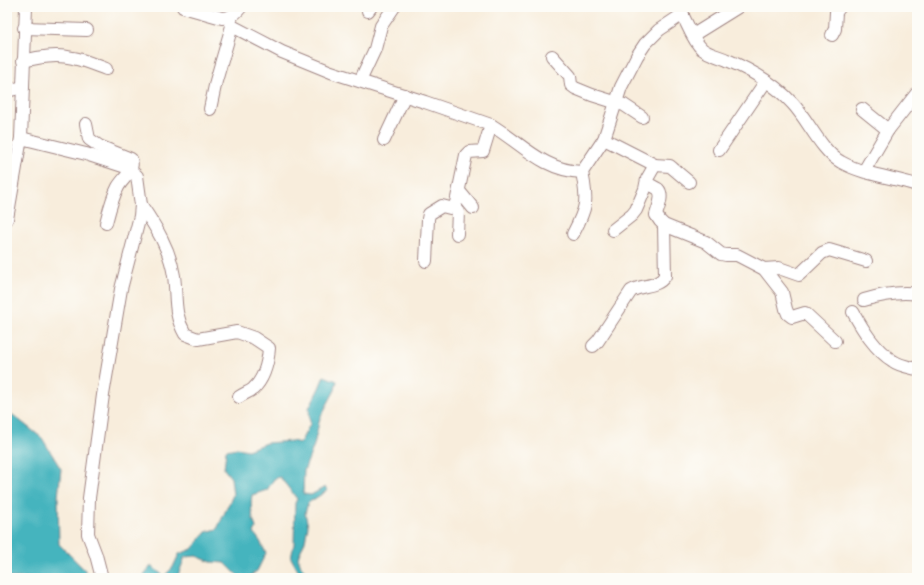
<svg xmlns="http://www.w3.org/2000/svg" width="924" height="585" viewBox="0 0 924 585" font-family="Sriracha,sans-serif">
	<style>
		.water { fill: #45b4be; stroke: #486a74 }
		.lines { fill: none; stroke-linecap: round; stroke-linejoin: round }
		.minor-casing { stroke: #a18684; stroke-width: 14 }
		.minor { stroke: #fff; stroke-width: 12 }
	</style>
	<rect width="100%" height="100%" fill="#fdfcf7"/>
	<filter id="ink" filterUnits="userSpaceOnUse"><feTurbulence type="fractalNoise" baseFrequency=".025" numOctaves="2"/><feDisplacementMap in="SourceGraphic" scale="8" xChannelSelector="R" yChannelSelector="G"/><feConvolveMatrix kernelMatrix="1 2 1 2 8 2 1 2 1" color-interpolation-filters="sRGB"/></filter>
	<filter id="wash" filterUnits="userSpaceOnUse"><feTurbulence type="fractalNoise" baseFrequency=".012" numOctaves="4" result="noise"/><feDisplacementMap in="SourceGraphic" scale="16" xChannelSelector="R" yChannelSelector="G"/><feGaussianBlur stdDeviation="0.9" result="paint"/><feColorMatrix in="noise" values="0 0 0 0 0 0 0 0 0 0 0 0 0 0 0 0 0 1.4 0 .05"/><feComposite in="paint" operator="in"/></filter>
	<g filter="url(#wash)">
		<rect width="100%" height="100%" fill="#f8eddc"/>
		<g class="water">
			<path d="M324 376 337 381 335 390 320 418 314 445 304 471 303 494 311 495 325 487 328 490 308 503 305 513 308 526 305 541 298 557 301 566 311 578H302L291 558 294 544 295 503 297 499 280 477 274 479 267 490 252 495C250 507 252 516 256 528L254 533 260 541 266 553 257 571 249 577 238 576 225 563 211 562 196 556 185 557 177 578H142L151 566 164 576 173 567 179 554 192 549 206 532 217 529 233 495 231 478 224 469 226 450 237 448 248 450 266 443 292 441 300 443 310 424 309 408 319 388Z"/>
			<path d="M7 413 13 415 42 438 61 469 58 497 59 544 85 570 87 578H7Z"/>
		</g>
	</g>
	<g filter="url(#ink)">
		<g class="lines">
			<defs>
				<g id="minor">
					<path d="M183 7 222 18C231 18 235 14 241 7"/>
					<path d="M678 7C686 19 692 40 702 49 710 55 719 56 727 60 751 70 775 84 793 104 808 120 822 152 841 162 864 175 892 177 917 185"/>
					<path d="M368 11 371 7"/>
					<path d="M232 26 282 52 331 72 425 102 491 125C521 143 544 171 582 172"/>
					<path d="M24 28 87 30"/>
					<path d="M693 35 738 7"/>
					<path d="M832 35 835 29 836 12 840 7"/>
					<path d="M552 56 570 76 571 85 575 88 592 95 624 105 642 117"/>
					<path d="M23 61C40 57 56 54 73 58 84 60 95 65 106 69"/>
					<path d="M360 81 375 49 381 26 394 7"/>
					<path d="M7 91 23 87"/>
					<path d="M210 109 216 81 232 26 229 18"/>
					<path d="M862 109 888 130"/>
					<path d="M86 124 89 139 99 146 131 159C135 171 123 178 118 187 112 198 109 211 106 223"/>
					<path d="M21 138 86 154 126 167 137 176 141 205 140 216 121 289 103 395 89 498 88 534 96 555 102 578"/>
					<path d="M604 139 655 165 670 166 689 182"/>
					<path d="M384 140 405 95"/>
					<path d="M719 150 766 81"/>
					<path d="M864 171 888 130 917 93"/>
					<path d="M647 183C650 185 655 187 658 189 664 195 658 208 656 215L660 221 664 225 706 242 721 254 726 255H737L764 269 782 292 786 309 788 314 792 317 805 313 835 341"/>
					<path d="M459 191 473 208"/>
					<path d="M141 205C156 227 170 249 174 276 177 297 173 313 185 334L198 339 237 332 254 338 269 348C268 362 264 379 253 389 249 392 243 394 239 397"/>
					<path d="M454 207 458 212 457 234"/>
					<path d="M7 219 21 138 26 7"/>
					<path d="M613 230 632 215 636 210 645 189 647 179 655 165"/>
					<path d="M573 234C587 207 588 202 582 172L604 139 621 87 637 56 645 44 659 30 683 14"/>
					<path d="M426 261 428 219 429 214 442 206 450 208 454 207 456 203 466 155 469 152 483 151 491 125"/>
					<path d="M764 269 779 268 799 275 822 253 829 250 866 261"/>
					<path d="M864 300C881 295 899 291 917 294"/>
					<path d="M853 312C863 330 875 350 893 361 900 366 909 367 917 369"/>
					<path d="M593 346 598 341 631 291C642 284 657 288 665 276L664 225"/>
				</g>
			</defs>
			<use href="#minor" class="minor-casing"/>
			<use href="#minor" class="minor"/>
		</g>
	</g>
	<rect width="924" height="585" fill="none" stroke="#fdfcf7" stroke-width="24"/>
</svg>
